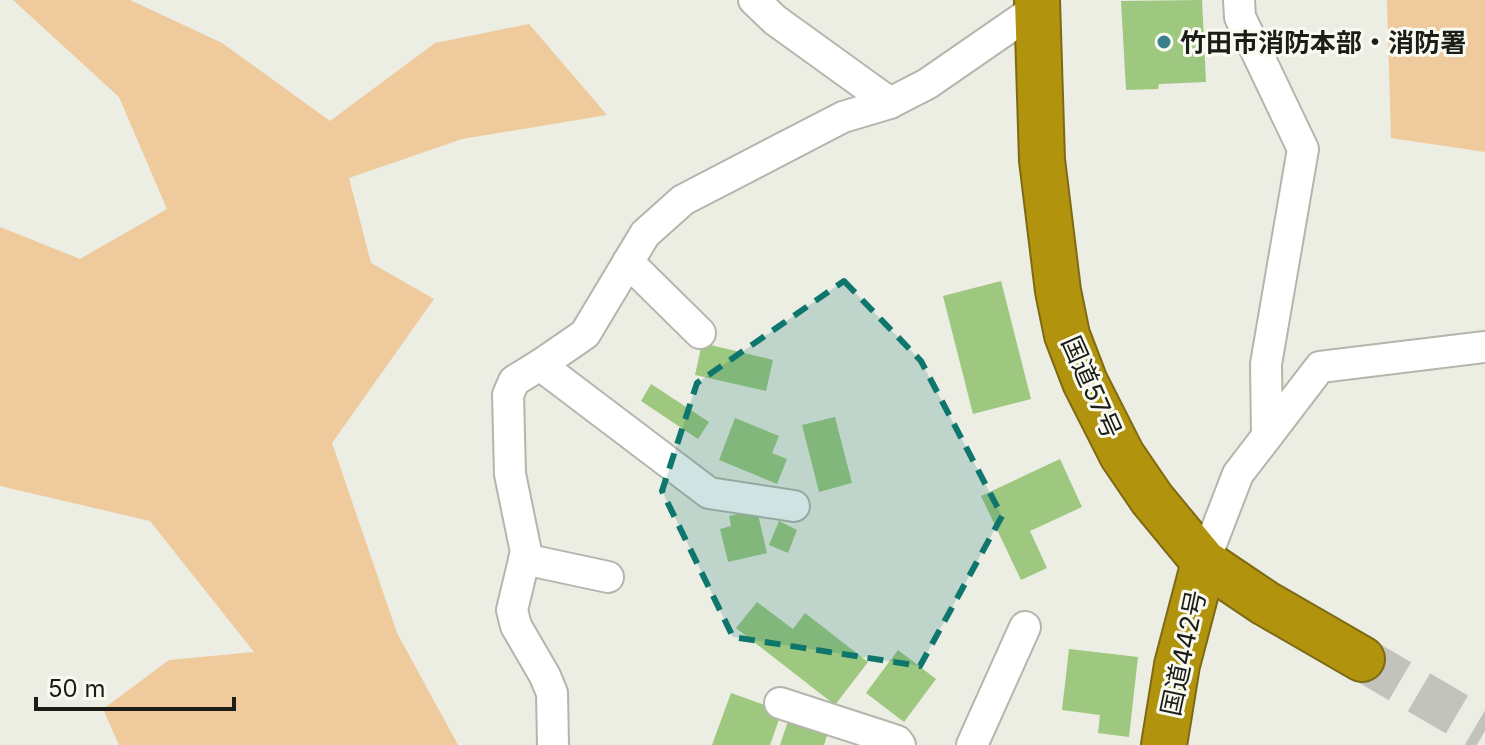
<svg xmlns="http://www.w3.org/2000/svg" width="1485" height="745" viewBox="0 0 1485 745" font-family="Inter,'Noto Sans JP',sans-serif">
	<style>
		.green { fill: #eeca9c }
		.building { fill: #9ec77f }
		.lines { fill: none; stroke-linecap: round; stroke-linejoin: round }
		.highway-tunnel { stroke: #c2c3bb; stroke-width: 44; stroke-dasharray: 44 22; stroke-linecap: butt }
		.street-casing { stroke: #b4b6ac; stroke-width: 34 }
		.highway-casing { stroke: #7e6a12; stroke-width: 48 }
		.street { stroke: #fff; stroke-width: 30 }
		.highway { stroke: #b2930e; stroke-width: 44 }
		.marked { fill: #0f766e; fill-opacity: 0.2; stroke: #0f766e; stroke-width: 6; stroke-dasharray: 16 10; stroke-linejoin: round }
		.poi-dot { fill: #3a7f8c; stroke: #f9faf0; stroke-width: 3 }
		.labels { text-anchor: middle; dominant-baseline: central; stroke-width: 6; stroke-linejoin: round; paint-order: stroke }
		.poi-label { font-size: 26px; font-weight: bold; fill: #1c1d19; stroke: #f9faf0; text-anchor: start }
		.street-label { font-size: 26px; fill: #1c1d19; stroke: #f9faf0 }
	</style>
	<rect width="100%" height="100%" fill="#ecede3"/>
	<g class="green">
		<path d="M13 0H130L222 43 330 121 435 43 529 24 607 115 462 139 349 178 371 263 434 299 332 443 397 633 458 745H119L103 709 169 660 254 652 150 521 0 486V227L80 259 167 209 119 97Z"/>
		<path d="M1387 0H1485V152L1391 138Z"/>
	</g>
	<g class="building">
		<path d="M1202 0 1206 82 1159 84 1158 89 1126 90 1121 1Z"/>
		<path d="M1001 281 1031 399 973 414 943 296Z"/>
		<path d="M702 343 773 360 766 391 695 375Z"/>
		<path d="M651 384 709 422 698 439 641 401Z"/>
		<path d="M835 417 852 483 819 492 802 425Z"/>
		<path d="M735 418 779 436 772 453 787 459 777 484 719 460Z"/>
		<path d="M1060 459 1082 507 1030 531 1047 568 1021 580 981 496Z"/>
		<path d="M757 510 767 553 728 562 720 529 731 526 729 516Z"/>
		<path d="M779 521 797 530 788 553 769 545Z"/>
		<path d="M757 602 793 629 805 613 868 662 835 705 736 628Z"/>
		<path d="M1069 649 1138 657 1129 737 1098 733 1100 715 1062 710Z"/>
		<path d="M898 650 936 679 904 722 866 693Z"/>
		<path d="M731 693 782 711 770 745H712Z"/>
		<path d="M789 718 828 732 824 745H780Z"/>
	</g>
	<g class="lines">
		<path class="highway-tunnel" d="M1362 659 1485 731"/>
		<defs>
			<g id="street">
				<path d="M754 0 775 20 890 103"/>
				<path d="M1239 0 1240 17 1303 149 1266 364 1267 436"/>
				<path d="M628 262 700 333"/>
				<path d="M540 365 514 381 508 395 510 474 526 552 512 610 516 626 545 676 552 693 553 745"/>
				<path d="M794 506 709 493 540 365 585 334 645 234 683 200 843 117 890 103 927 84 1037 8"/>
				<path d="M524 559 608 577"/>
				<path d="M1204 562 1238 474 1320 367 1485 347"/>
				<path d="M780 703 897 741 900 745"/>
				<path d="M972 745 1025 627"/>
			</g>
			<g id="highway">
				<path d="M1037 0 1042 160 1058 291 1067 335 1085 382 1122 455 1152 499 1204 562 1265 603 1362 659"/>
				<path d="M1164 745 1177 665 1204 562"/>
			</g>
		</defs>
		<use href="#street" class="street-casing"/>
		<use href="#highway" class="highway-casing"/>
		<use href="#street" class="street"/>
		<use href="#highway" class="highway"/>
	</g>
	<path class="marked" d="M844 281 921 361 1002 516 920 666 733 637 662 491 697 383Z"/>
	<circle class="poi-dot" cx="1164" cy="42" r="8"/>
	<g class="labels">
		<g class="poi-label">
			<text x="1180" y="42">竹田市消防本部・消防署</text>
		</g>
		<g class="street-label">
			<text transform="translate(1092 387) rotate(66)">国道57号</text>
			<text transform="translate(1183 653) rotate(-78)">国道442号</text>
		</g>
	</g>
	<path d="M36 697v12h198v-12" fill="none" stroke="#1c1d19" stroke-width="4"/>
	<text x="48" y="697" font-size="24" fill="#1c1d19" stroke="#f9faf0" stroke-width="6" paint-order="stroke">50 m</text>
</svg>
